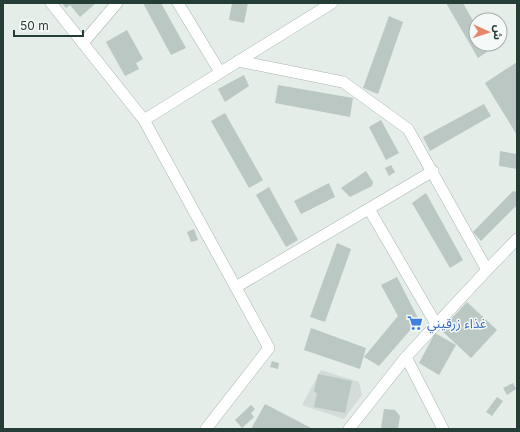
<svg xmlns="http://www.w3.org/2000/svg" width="520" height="432" viewBox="0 0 520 432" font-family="Inter,'Noto Sans Arabic',sans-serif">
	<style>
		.built { fill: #d3dcd8 }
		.building { fill: #bac7c2 }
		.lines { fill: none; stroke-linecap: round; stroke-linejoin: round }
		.street-casing { stroke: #a8b5b0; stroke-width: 12 }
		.street { stroke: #fff; stroke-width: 11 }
		.labels { text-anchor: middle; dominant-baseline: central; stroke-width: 3; stroke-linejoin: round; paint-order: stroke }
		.shop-label { font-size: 13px; fill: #366cbe; stroke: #f5f9f7; text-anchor: start }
	</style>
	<rect width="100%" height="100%" fill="#e5ede9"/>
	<path class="built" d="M321 370 359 382 362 395 344 419 302 405Z"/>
	<g class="building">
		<path d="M62 3H96L80 17 70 5 66 8Z"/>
		<path d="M143 3H161L186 48 171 55Z"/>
		<path d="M232 3H248L244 23 229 20Z"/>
		<path d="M446 3H463L476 26V44H487L490 50 478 58Z"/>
		<path d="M389 16 403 22 378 94 363 88Z"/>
		<path d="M127 30 143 59 136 63 139 69 125 76 106 42Z"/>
		<path d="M517 62V135L485 83Z"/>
		<path d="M244 75 249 86 225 102 218 89Z"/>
		<path d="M278 85 353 98 350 117 275 103Z"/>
		<path d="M484 104 491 116 430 151 423 137Z"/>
		<path d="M225 113 263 180 249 188 211 121Z"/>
		<path d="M381 120 399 153 386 160 369 127Z"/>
		<path d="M500 151 517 154V169L499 166Z"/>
		<path d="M391 165 395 172 389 176 385 168Z"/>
		<path d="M366 171 373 182 372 186 350 197 341 188Z"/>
		<path d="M329 183 335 197 301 214 294 201Z"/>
		<path d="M269 187 298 240 286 247 256 195Z"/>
		<path d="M513 191 517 192V205L481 241 473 232Z"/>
		<path d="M426 193 463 260 450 268 412 203Z"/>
		<path d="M194 229 198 240 191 242 187 232Z"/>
		<path d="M337 243 351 249 325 322 310 317Z"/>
		<path d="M397 277 419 320 379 366 364 357 398 316 381 285Z"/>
		<path d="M467 302 497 330 471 358 441 330Z"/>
		<path d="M311 328 366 348 360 369 304 350Z"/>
		<path d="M435 333 456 345 439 375 419 363Z"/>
		<path d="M272 361 279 363 278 369 270 367Z"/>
		<path d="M318 374 352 381 345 413 314 407 317 393 314 392Z"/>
		<path d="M513 383 516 389 507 395 503 388Z"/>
		<path d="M497 397 503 401 492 416 486 412Z"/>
		<path d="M265 404 313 429H251Z"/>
		<path d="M251 405 255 409 251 413 254 417 242 428 235 420Z"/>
		<path d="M384 409 395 410 400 416 398 429 381 428Z"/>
	</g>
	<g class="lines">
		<defs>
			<g id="street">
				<path d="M51 3 144 120 269 348 206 429"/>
				<path d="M178 3 220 72"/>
				<path d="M83 43 117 3"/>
				<path d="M238 61 343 82 408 129 487 270"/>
				<path d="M144 120 332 3"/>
				<path d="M369 209 436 324"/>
				<path d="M236 287 433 171"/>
				<path d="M406 357 443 429"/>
				<path d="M349 429 406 357 487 270 517 239"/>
			</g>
		</defs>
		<use href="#street" class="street-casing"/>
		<use href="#street" class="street"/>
	</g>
	<defs>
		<symbol id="supermarket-bare" viewBox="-9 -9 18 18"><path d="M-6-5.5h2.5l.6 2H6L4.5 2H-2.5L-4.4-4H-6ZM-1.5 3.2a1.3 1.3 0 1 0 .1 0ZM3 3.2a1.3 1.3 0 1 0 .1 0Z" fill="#3f7fe0" stroke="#f5f9f7" stroke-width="2.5" paint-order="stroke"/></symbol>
	</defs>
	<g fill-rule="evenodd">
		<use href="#supermarket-bare" x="404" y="312" width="22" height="22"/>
	</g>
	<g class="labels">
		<g class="shop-label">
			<text x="427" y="323">غذاء زرقيني</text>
		</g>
	</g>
	<rect width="520" height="432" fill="none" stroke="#253d37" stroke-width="8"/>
	<g transform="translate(488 32) rotate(93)"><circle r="19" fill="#f5f9f7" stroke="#a2aeaa"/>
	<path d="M0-3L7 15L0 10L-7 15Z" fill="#e5886a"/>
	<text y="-6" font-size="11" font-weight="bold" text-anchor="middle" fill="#253d37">ش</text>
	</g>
	<path d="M14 30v6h69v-6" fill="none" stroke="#253d37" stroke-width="2"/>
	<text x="20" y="30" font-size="12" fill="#253d37" stroke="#f5f9f7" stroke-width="3" paint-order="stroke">50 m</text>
</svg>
